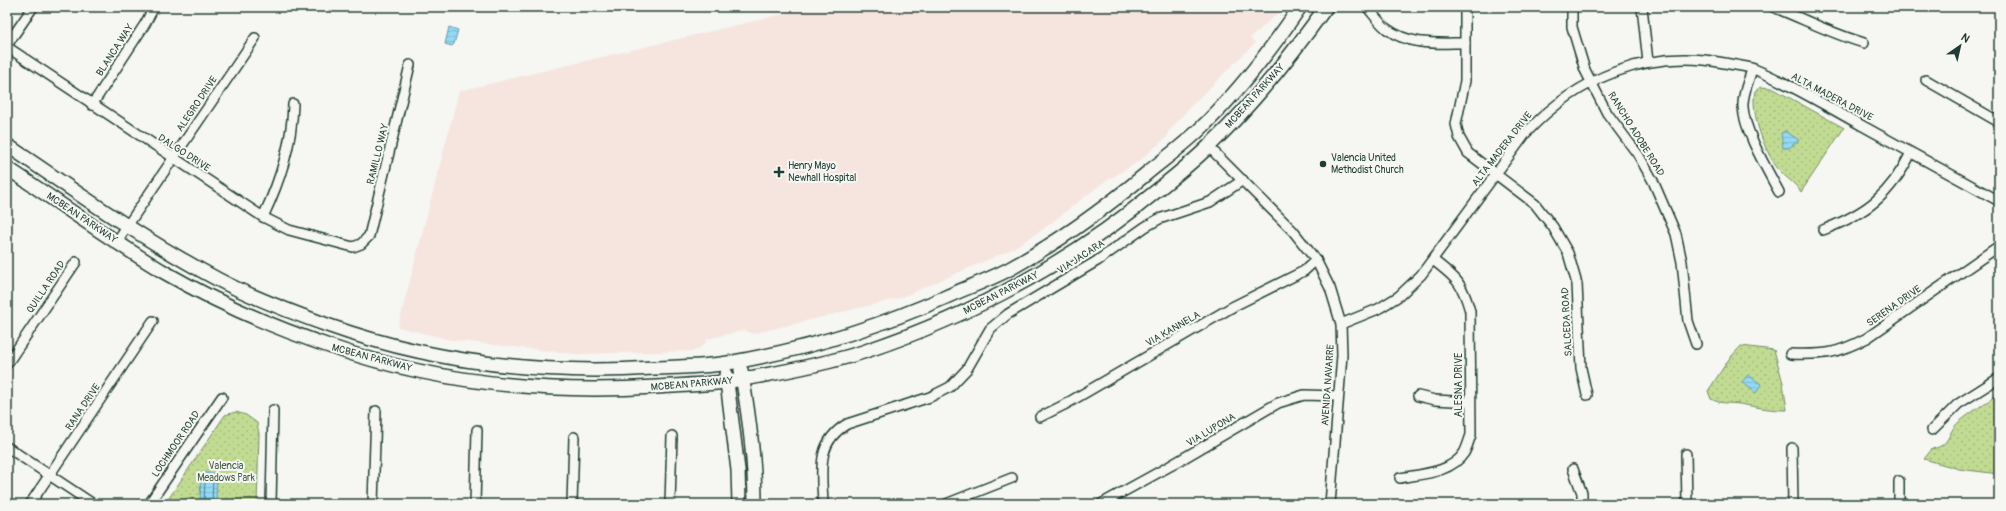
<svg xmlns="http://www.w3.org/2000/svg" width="2006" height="511" viewBox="0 0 2006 511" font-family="Pangolin,sans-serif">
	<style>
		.built { fill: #f6e4df }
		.grass { fill: url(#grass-dots); stroke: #708c63 }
		.water { fill: url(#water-rules); stroke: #659ba8 }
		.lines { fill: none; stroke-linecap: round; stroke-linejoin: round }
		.shore { stroke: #4d7b81; stroke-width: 1 }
		.street-casing { stroke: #1f3d34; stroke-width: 12 }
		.secondary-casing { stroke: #1f3d34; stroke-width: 16 }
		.street { stroke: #f6f6f2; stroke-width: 9 }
		.secondary { stroke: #f6f6f2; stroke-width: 13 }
		.poi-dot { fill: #1f3d34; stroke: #f6f6f2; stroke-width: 1.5 }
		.labels { text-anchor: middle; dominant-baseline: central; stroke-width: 4; stroke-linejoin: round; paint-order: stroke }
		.street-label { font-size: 10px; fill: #1f3d34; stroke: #f6f6f2 }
		.poi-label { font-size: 10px; fill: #1f3d34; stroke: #f6f6f2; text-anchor: start }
		.park-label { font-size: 10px; fill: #405d47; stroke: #f6f6f2 }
	</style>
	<defs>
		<pattern id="grass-dots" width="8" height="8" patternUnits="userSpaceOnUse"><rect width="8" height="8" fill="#c2db92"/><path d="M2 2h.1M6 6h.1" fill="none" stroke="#a6bd7e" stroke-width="1.8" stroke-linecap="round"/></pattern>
		<pattern id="water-rules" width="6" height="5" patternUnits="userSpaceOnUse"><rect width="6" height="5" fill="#93d9f5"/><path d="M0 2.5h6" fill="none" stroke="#7ebbd3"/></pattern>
	</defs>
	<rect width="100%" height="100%" fill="#f6f6f2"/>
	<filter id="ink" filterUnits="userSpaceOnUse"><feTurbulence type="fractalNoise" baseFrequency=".025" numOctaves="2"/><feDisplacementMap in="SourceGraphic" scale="8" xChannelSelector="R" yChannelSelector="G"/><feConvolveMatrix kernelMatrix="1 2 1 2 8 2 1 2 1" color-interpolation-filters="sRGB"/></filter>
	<g filter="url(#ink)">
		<path class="built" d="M813 7H1282L1277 14 1250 38 1255 43 1189 108 1168 132 1167 137 1139 161 1101 184 1042 230 1010 250 900 298 752 334 745 330 707 339 704 345 695 351 577 354 451 340 398 327 459 91Z"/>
		<g class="grass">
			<path d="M1761 87 1772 88 1844 128 1801 192C1793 181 1787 179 1779 170 1765 153 1750 113 1755 91Z"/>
			<path d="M1741 346 1774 350 1783 383 1787 410C1769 410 1762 408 1745 405 1733 402 1722 405 1711 399L1708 391 1729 359Z"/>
			<path d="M1999 393V474L1959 469 1924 459 1932 449C1952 445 1946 433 1959 422 1971 412 1986 403 1999 393Z"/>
			<path d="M236 412 246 415 257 423 259 434 257 504H165L225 415Z"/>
		</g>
		<g class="water">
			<path d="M449 27 458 30 454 44 452 46 445 44Z"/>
			<path d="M1785 131 1799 140 1789 148H1783L1781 133Z"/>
			<path d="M1748 375 1761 384 1756 393 1742 382Z"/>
			<path d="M201 473H217L216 504H200Z"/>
		</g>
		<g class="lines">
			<path class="shore" d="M204 504 205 479 207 477 213 479 212 504"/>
			<defs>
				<g id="street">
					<path d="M1465 7V81L1456 124 1459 137 1468 153 1535 204 1553 227 1568 253 1577 284 1581 368 1587 395"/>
					<path d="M1572 7V27L1585 70 1607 113 1639 156 1653 181 1676 234 1682 262 1688 321 1696 344"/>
					<path d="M1642 7 1648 62"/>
					<path d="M1773 7C1804 19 1832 34 1864 43"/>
					<path d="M1368 8C1374 15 1380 24 1387 29 1410 46 1438 43 1465 43"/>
					<path d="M7 45 33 7"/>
					<path d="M7 47 263 217 289 230 353 247 361 244 369 236 410 65"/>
					<path d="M1752 69C1749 81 1742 94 1743 107 1744 131 1768 171 1779 192"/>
					<path d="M1926 80 1999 122"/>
					<path d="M92 105 145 24 154 7"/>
					<path d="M1209 147 1293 231 1316 260 1330 288 1341 324 1342 355 1330 504"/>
					<path d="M263 217C280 181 292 145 293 104"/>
					<path d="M1823 230C1867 213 1890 195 1911 153"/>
					<path d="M117 241 255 38"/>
					<path d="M1341 324 1378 309 1399 296 1421 275 1526 133C1577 78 1648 48 1724 63 1734 65 1745 66 1754 69 1791 84 1826 106 1861 125 1907 150 1953 176 1999 201"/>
					<path d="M1790 354C1826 355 1836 354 1867 338L1999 246"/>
					<path d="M7 364 76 262"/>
					<path d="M1418 396 1435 400 1470 402"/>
					<path d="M1040 417 1064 405 1234 306 1304 271 1316 260"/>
					<path d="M1932 430 1958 404 1999 378"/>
					<path d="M7 447 93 504"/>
					<path d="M1792 448 1793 504"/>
					<path d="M1686 454 1687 504"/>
					<path d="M1573 469 1582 493V504"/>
					<path d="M1400 478C1421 474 1451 473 1464 453 1467 448 1469 440 1471 435L1470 311C1462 282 1456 278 1433 260"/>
					<path d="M1899 481V504"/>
					<path d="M30 504 153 321"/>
					<path d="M149 504 222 397"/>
					<path d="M271 504 273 410"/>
					<path d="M373 504 376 411"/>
					<path d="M475 504 477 430"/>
					<path d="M572 504 574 437"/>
					<path d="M670 504 672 436"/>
					<path d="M823 504C822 472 815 443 847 424L930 397 950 387 967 369 990 329 1008 314 1097 261 1145 227 1159 219 1210 202 1243 180"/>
					<path d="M946 504 1012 478"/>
					<path d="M1101 504 1170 466 1278 403 1304 395 1338 396"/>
				</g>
				<g id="secondary">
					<path d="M7 145C76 192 145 241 219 280 253 298 291 312 327 325 433 363 543 375 654 368 678 367 704 367 728 363 804 350 876 328 946 297 968 287 992 279 1013 267 1060 241 1105 208 1146 174 1163 160 1181 147 1197 132 1236 95 1270 51 1300 7"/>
					<path d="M7 168C59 202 110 240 164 272 216 302 272 327 329 346 435 383 544 394 656 387 680 385 706 385 731 381 773 374 823 365 863 352 971 316 1071 262 1159 189 1176 175 1194 161 1210 145 1254 103 1291 56 1326 7"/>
					<path d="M741 370C749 415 755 459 755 504"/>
					<path d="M726 374 738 470 739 504"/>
				</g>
			</defs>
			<use href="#street" class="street-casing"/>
			<use href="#secondary" class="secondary-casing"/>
			<use href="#street" class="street"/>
			<use href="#secondary" class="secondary"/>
		</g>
	</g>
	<g class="poi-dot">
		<circle cx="1323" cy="164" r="4"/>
		<path d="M777 166h4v4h4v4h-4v4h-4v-4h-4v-4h4z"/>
	</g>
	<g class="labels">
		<g class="street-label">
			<text transform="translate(115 50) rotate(-57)">BLANCA WAY</text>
			<text transform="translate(1255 96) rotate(-48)">MCBEAN PARKWAY</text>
			<text transform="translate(1832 97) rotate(28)">ALTA MADERA DRIVE</text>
			<text transform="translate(197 104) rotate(-56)">ALEGRO DRIVE</text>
			<text transform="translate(1636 134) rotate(58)">RANCHO ADOBE ROAD</text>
			<text transform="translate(1502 149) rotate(-52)">ALTA MADERA DRIVE</text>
			<text transform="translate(184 153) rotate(33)">DALGO DRIVE</text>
			<text transform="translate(378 154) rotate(-76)">RAMILLO WAY</text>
			<text transform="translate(82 218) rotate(34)">MCBEAN PARKWAY</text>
			<text transform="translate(1081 257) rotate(-33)">VIA JACARA</text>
			<text transform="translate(46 287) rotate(-56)">QUILLA ROAD</text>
			<text transform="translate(1001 293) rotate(-27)">MCBEAN PARKWAY</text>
			<text transform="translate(1894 306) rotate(-35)">SERENA DRIVE</text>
			<text transform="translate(1567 322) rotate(-93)">SALCEDA ROAD</text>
			<text transform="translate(1173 329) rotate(-30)">VIA KANNELA</text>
			<text transform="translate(372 358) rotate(15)">MCBEAN PARKWAY</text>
			<text transform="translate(692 384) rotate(-5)">MCBEAN PARKWAY</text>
			<text transform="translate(1328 385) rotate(-86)">AVENIDA NAVARRE</text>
			<text transform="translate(1459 385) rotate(-90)">ALESNA DRIVE</text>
			<text transform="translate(83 407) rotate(-56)">RANA DRIVE</text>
			<text transform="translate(1211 430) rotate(-31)">VIA LUPONA</text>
			<text transform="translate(176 444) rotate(-56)">LOCHMOOR ROAD</text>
		</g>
		<g class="poi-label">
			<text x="1331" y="158">Valencia United<tspan x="1331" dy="12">Methodist Church</tspan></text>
			<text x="788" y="166">Henry Mayo<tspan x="788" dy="12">Newhall Hospital</tspan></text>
		</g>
		<g class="park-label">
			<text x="226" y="466">Valencia<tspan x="226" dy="12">Meadows Park</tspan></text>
		</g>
	</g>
	<rect width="2006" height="511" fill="none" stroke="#f6f6f2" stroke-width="24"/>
	<rect x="12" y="12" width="1982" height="487" fill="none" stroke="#1f3d34" stroke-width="1.5" filter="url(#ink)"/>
	<g transform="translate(1960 46) rotate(34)" stroke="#f6f6f2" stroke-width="3" paint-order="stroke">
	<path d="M0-3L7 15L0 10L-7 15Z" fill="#1f3d34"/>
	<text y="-6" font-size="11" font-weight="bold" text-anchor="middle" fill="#1f3d34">N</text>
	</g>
</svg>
